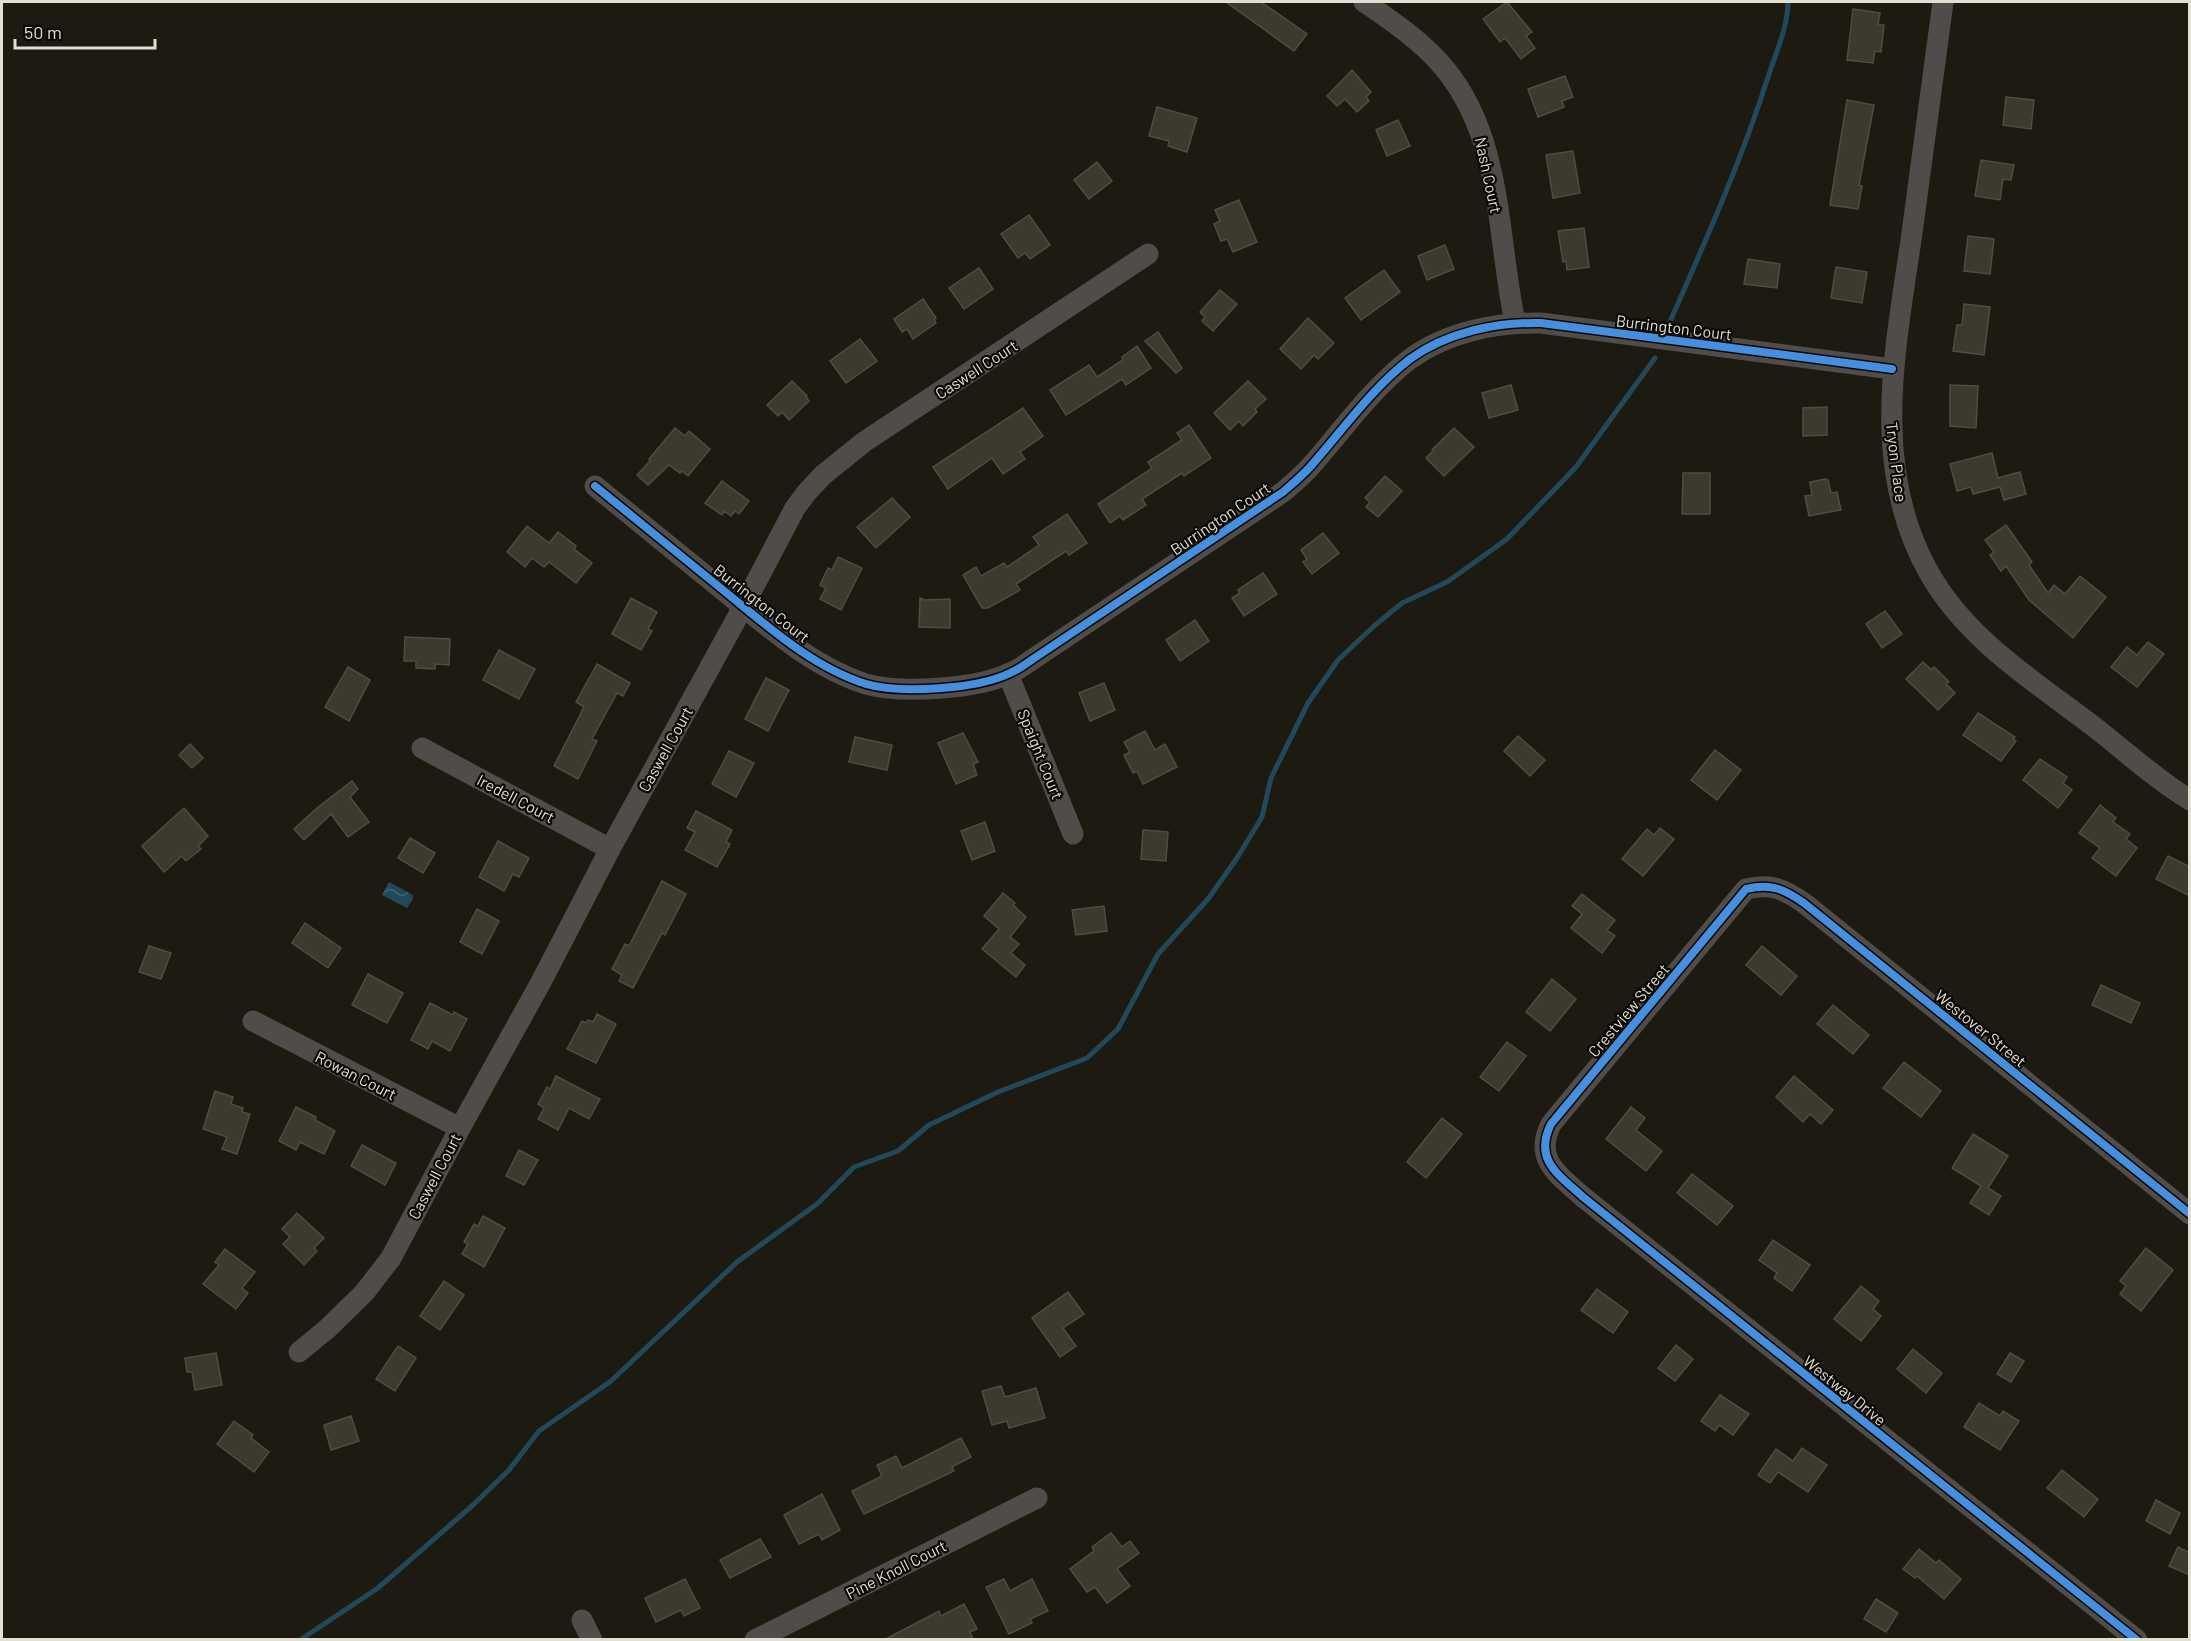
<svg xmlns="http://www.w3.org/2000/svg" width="2191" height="1641" viewBox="0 0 2191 1641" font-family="Barlow,sans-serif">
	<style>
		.water { fill: url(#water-waves) }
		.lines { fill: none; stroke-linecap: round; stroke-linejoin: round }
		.stream { stroke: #22495b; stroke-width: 5 }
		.building { fill: #3d392d; stroke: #4e4c43; stroke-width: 1.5 }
		.street { stroke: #504c4a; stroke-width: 21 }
		.cycleway-casing { stroke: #0a0803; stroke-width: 11 }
		.cycleway { stroke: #468fdf; stroke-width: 8 }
		.labels { text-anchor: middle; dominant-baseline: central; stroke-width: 4.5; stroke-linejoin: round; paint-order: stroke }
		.street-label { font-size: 16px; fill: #e1ded2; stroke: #0a0803 }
	</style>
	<defs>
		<pattern id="water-waves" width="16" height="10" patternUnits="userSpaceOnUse" patternTransform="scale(1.5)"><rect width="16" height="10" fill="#22495b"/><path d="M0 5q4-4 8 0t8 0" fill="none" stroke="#426372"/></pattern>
	</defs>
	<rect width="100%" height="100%" fill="#1d1a11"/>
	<path class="water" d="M389 882 413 895V899L407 908 382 895Z"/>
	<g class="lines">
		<g class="stream">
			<path d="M1669 324C1705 242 1741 162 1768 77 1776 53 1788 26 1788 2"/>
			<path d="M300 1640 378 1588 473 1505 509 1470 539 1431 611 1381 737 1262 817 1204 854 1167 898 1151 929 1125 998 1092 1087 1058 1118 1029 1158 954 1208 899 1237 858 1262 817 1271 778 1308 703 1338 660 1374 626 1402 603 1447 582 1507 539 1576 467 1655 358"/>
		</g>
	</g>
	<g class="building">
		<path d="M1226 2H1261L1307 34 1294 51Z"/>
		<path d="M1507 2 1532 32 1526 36 1535 48 1521 59 1505 38 1500 42 1483 19Z"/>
		<path d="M1853 9 1880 13 1878 25H1884L1881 52 1875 51 1873 63 1847 60Z"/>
		<path d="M1352 70 1371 92 1366 97 1369 101 1357 112 1345 99 1337 106 1327 96Z"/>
		<path d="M1565 76 1573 97 1562 101 1564 107 1538 117 1528 89Z"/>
		<path d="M2006 97 2034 100 2031 129 2003 125Z"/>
		<path d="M1847 100 1874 105 1859 185 1862 186 1858 209 1830 205Z"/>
		<path d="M1157 107 1197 118 1187 152 1168 146 1169 141 1149 136Z"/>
		<path d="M1398 120 1410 146 1387 156 1376 130Z"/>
		<path d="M1573 151 1580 193 1553 198 1546 155Z"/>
		<path d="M1981 160 2014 165 2011 180 2003 179 2000 200 1975 196Z"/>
		<path d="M1097 162 1112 181 1089 199 1074 180Z"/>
		<path d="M1239 200 1257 242 1233 252 1227 239 1221 241 1214 224 1220 221 1215 210Z"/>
		<path d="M1029 215 1050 245 1030 259 1025 253 1018 258 1001 234Z"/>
		<path d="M1584 228 1589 267 1567 270 1566 261 1563 262 1558 231Z"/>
		<path d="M1968 236 1994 239 1990 274 1964 271Z"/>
		<path d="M1445 245 1454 269 1427 280 1418 256Z"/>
		<path d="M1748 259 1780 264 1777 288 1744 284Z"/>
		<path d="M1836 267 1867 272 1862 303 1831 298Z"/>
		<path d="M979 268 993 289 964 309 949 288Z"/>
		<path d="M1384 270 1400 292 1361 320 1345 298Z"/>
		<path d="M1220 290 1237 304 1213 331 1202 321 1205 317 1200 312Z"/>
		<path d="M923 299 936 318 934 319 936 323 913 339 907 329 902 332 894 319Z"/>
		<path d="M1964 304 1990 307 1984 355 1953 351 1957 325H1962Z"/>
		<path d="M1308 318 1334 343 1318 359 1314 355 1301 369 1280 349Z"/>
		<path d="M1158 332 1182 368 1176 373 1145 341Z"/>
		<path d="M860 339 877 361 846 383 830 361Z"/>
		<path d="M1137 346 1151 368 1126 385 1122 379 1066 415 1050 390 1089 365 1097 377 1123 360 1122 357Z"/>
		<path d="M792 381 807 396 806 397 809 401 789 420 782 412 778 416 767 405Z"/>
		<path d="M1248 381 1266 399 1255 409 1257 412 1243 426 1239 421 1230 430 1214 413Z"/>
		<path d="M1511 385 1518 410 1489 418 1482 393Z"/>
		<path d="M1950 385 1978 386 1976 428 1950 426Z"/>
		<path d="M1827 407V435L1803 436V408Z"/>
		<path d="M1023 408 1043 436 1020 452 1025 459 1003 474 992 458 948 489 933 467Z"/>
		<path d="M1189 425 1211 458 1184 476 1182 473 1142 499 1146 505 1123 520 1120 516 1110 523 1098 504 1152 468 1148 462 1182 440 1177 433Z"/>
		<path d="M675 428 685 436 689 431 710 449 688 476 682 471 680 473 669 465 648 485 637 475 650 461 649 459Z"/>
		<path d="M1454 428 1474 447 1444 476 1426 458 1433 451 1432 450Z"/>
		<path d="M1992 453 1998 478 2020 472 2026 494 2004 500 2000 487 1973 494 1971 487 1957 491 1950 464Z"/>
		<path d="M1683 473H1710V514H1682Z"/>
		<path d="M1385 476 1402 491 1378 517 1366 507 1370 502 1365 498Z"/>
		<path d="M1825 479 1828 480 1831 493 1837 492 1841 510 1809 516 1805 496 1812 495 1810 482Z"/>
		<path d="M722 481 749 501 739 514 735 511 731 516 724 511 722 515 705 503Z"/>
		<path d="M892 498 910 517 876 548 857 527Z"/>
		<path d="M1067 514 1087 543 1069 555 1066 551 1016 584 1020 590 988 608H982L963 575 976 567 981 576 1004 563 1007 567 1039 545 1033 537Z"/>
		<path d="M2006 525 2032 562 2029 565 2048 593 2054 585 2065 594 2080 576 2106 597 2073 638 2029 600 2006 566 2001 571 1990 555 1994 552 1985 540Z"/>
		<path d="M527 526 549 543 558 532 576 546 574 549 592 563 576 583 549 562 544 567 532 558 525 567 507 552Z"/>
		<path d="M1323 533 1339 553 1312 574 1303 562 1307 559 1301 550Z"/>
		<path d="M838 557 862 568 841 610 820 599 826 588 820 585 828 568 832 570Z"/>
		<path d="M1263 573 1277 594 1244 616 1232 598 1240 593 1238 590Z"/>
		<path d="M631 598 657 612 648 629 652 631 641 650 612 634Z"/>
		<path d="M920 598 924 600 950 599V628L919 627Z"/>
		<path d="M1885 611 1902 634 1882 648 1866 624Z"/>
		<path d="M1195 620 1209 641 1180 661 1166 640Z"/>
		<path d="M405 637 450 639 449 665 435 664V669L416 668V661H404Z"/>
		<path d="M2148 642 2164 654 2137 687 2111 667 2127 647 2137 655Z"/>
		<path d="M499 650 535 669 519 699 483 680Z"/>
		<path d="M1923 662 1932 670 1934 667 1949 682 1946 684 1955 693 1938 710 1906 679Z"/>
		<path d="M597 664 630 683 623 696 617 693 592 739 597 741 578 779 554 766 584 707 576 702Z"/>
		<path d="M348 667 370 680 349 721 325 707Z"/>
		<path d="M766 678 789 690 768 731 745 719Z"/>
		<path d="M1104 683 1115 710 1090 721 1079 693Z"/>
		<path d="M1978 713 2015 737 2013 739 2016 741 2001 761 1963 735Z"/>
		<path d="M1145 731 1155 750 1165 744 1177 767 1143 784 1137 771 1133 773 1124 755 1130 752 1124 742Z"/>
		<path d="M963 733 978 762 973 764 977 775 956 784 938 743Z"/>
		<path d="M1518 736 1545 760 1530 776 1504 751Z"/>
		<path d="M855 737 892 745 887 770 849 762Z"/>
		<path d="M190 744 203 758 192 768 179 755Z"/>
		<path d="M1715 750 1741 770 1717 800 1691 780Z"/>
		<path d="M729 751 754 763 736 797 712 784Z"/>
		<path d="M2040 759 2067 777 2063 783 2072 790 2058 808 2023 780Z"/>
		<path d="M352 781 358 789 350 797 369 822 348 837 331 814 304 840 294 829 317 808Z"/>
		<path d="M2100 805 2116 818 2113 822 2130 834 2126 839 2137 848 2116 876 2092 858 2100 848 2079 833Z"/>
		<path d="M184 808 208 836 198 846 201 849 186 861 182 856 164 872 142 846Z"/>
		<path d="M696 811 732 830 726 842 730 844 717 867 685 850 695 832 687 828Z"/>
		<path d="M985 822 995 851 972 860 961 831Z"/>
		<path d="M1660 828 1674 839 1643 876 1622 859 1647 829 1654 835Z"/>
		<path d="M1143 830 1168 832 1166 861 1141 859Z"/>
		<path d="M410 838 435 853 423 873 398 858Z"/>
		<path d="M498 841 529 858 519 877 513 874 504 891 479 877Z"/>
		<path d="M2168 856 2190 867V896L2156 879Z"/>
		<path d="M662 881 686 894 665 935 662 933 633 988 619 981 622 975 612 969 625 944 629 946Z"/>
		<path d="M1003 893 1015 903 1013 905 1026 917 1010 937 1019 944 1011 953 1025 965 1016 977 982 949 999 929 984 916Z"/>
		<path d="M1582 894 1615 920 1607 930 1615 936 1602 953 1571 928 1582 914 1572 906Z"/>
		<path d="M1104 906 1107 931 1076 935 1072 910Z"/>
		<path d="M477 909 499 921 482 954 460 942Z"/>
		<path d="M305 923 341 948 328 968 292 943Z"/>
		<path d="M149 946 171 953 161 979 139 972Z"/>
		<path d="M1762 946 1797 976 1781 995 1746 965Z"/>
		<path d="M368 974 403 993 387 1023 352 1005Z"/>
		<path d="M1552 979 1576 999 1550 1031 1526 1012Z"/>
		<path d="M2101 985 2140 1003 2131 1023 2092 1005Z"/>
		<path d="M430 1003 453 1015 454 1012 467 1019 450 1051 432 1041 428 1049 411 1040Z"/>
		<path d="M1833 1005 1869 1035 1853 1054 1817 1024Z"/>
		<path d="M597 1014 616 1024 596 1063 567 1049 582 1021 586 1023 588 1020 593 1022Z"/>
		<path d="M1507 1042 1526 1056 1499 1091 1480 1077Z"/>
		<path d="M1904 1062 1941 1091 1921 1117 1883 1088Z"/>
		<path d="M556 1076 600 1099 589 1119 569 1108 558 1130 538 1119 544 1108 538 1104 547 1087 550 1089Z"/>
		<path d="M1794 1076 1833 1110 1821 1124 1810 1114 1803 1122 1776 1097Z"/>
		<path d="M215 1091 233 1097 231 1104 243 1108 242 1112 250 1114 237 1154 222 1149 227 1137 203 1129Z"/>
		<path d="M296 1107 316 1117 315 1120 335 1131 324 1154 300 1142 296 1150 279 1141Z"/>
		<path d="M1631 1107 1645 1118 1636 1130 1662 1151 1646 1171 1606 1139Z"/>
		<path d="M1442 1118 1462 1134 1426 1178 1407 1162Z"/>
		<path d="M1973 1134 2008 1156 1988 1188 2001 1196 1989 1215 1970 1203 1981 1186 1952 1168Z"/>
		<path d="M362 1145 396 1163 385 1185 351 1166Z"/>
		<path d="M519 1150 538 1160 524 1185 506 1176Z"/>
		<path d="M1692 1174 1733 1206 1717 1225 1677 1193Z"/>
		<path d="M297 1213 324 1238 314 1248 317 1251 304 1265 283 1244 290 1237 282 1229Z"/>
		<path d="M483 1216 505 1228 484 1267 462 1254 468 1244 464 1242 474 1224 478 1226Z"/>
		<path d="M1773 1240 1810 1265 1792 1291 1774 1278 1777 1273 1759 1260Z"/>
		<path d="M2146 1248 2173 1270 2141 1311 2120 1294 2126 1286 2120 1281Z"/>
		<path d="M225 1249 255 1272 242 1288 248 1293 236 1309 203 1284 219 1265 215 1262Z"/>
		<path d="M444 1281 464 1295 440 1330 420 1316Z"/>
		<path d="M1861 1286 1879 1301 1873 1309 1881 1316 1861 1341 1834 1319Z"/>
		<path d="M1597 1289 1628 1312 1613 1333 1581 1310Z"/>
		<path d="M1068 1292 1084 1314 1063 1328 1076 1346 1060 1357 1032 1318Z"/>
		<path d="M1676 1345 1693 1359 1675 1381 1658 1368Z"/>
		<path d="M398 1346 416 1358 395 1391 376 1379Z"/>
		<path d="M1913 1349 1942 1373 1926 1393 1897 1369Z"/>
		<path d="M216 1353 222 1385 195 1390 192 1372H187L185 1358Z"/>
		<path d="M2010 1353 2024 1361 2011 1382 1997 1374Z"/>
		<path d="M1001 1386 1005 1397 1036 1388 1045 1418 1009 1428 1007 1421 992 1425 982 1391Z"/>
		<path d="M1720 1395 1749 1414 1733 1435 1719 1425 1715 1431 1701 1421Z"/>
		<path d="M1979 1403 2000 1416 2003 1411 2019 1421 2000 1450 1964 1427Z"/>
		<path d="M351 1416 359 1441 331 1450 324 1425Z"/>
		<path d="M234 1421 253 1435 251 1438 269 1452 254 1472 217 1444Z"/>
		<path d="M961 1438 971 1457 952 1467 954 1471 864 1514 852 1491 882 1476 877 1465 896 1456 902 1468Z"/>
		<path d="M1802 1448 1827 1465 1808 1492 1778 1472 1770 1483 1758 1475 1776 1449 1793 1461Z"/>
		<path d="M2062 1470 2098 1499 2084 1517 2047 1488Z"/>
		<path d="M822 1494 840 1530 822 1540 819 1534 799 1544 784 1515Z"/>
		<path d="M2156 1500 2180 1513 2170 1534 2146 1521Z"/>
		<path d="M1111 1533 1122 1547 1130 1541 1139 1553 1117 1569 1130 1586 1107 1603 1095 1587 1087 1592 1070 1569 1094 1551 1092 1547Z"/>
		<path d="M760 1539 771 1557 730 1578 720 1560Z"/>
		<path d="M2178 1547 2190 1553V1575L2169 1566Z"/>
		<path d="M1919 1549 1936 1563 1939 1560 1961 1579 1944 1599 1917 1576 1915 1578 1903 1569Z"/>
		<path d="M685 1579 700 1608 684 1616 681 1610 656 1622 645 1598Z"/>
		<path d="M1004 1579 1010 1591 1032 1579 1048 1611 1030 1619 1032 1623 1009 1634 986 1587Z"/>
		<path d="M1876 1599 1898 1613 1886 1632 1864 1619Z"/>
		<path d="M964 1604 977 1629 970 1632 973 1640H884L939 1611 941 1616Z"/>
	</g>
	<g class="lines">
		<g class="street">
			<path d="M1364 2C1392 21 1423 42 1445 69 1503 139 1497 238 1515 322"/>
			<path d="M1943 2C1933 79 1922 156 1912 233 1896 346 1869 465 1928 571 1966 640 2036 682 2097 729 2127 753 2157 780 2190 800"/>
			<path d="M595 486C638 521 680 555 723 590 766 625 812 667 866 684 900 694 978 689 1010 673 1018 670 1026 664 1033 659L1283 492C1292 484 1302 476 1310 467 1342 431 1371 389 1410 359 1447 332 1497 322 1541 323L1892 369"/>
			<path d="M1008 674 1073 834"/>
			<path d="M422 748 610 849"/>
			<path d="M253 1021 460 1128"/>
			<path d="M299 1352 327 1329 364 1293 391 1258 460 1128 541 982 610 849 743 607 795 508 807 492 823 475 864 442 1148 254"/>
			<path d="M582 1620 592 1640"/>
			<path d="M755 1640 1037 1498"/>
			<path d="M2137 1640 1583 1197C1559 1175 1533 1160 1551 1124L1746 889C1771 883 1784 889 1804 903L2190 1214"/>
		</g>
		<defs>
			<g id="cycleway">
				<path d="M595 486C638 521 680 555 723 590 766 625 812 667 866 684 900 694 978 689 1010 673 1018 670 1026 664 1033 659L1283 492C1292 484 1302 476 1310 467 1342 431 1371 389 1410 359 1447 332 1497 322 1541 323L1892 369"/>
				<path d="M2137 1640 1583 1197C1559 1175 1533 1160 1551 1124L1746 889C1771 883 1784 889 1804 903L2190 1214"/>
			</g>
		</defs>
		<use href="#cycleway" class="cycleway-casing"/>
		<use href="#cycleway" class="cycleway"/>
	</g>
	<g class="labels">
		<g class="street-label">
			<text transform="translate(1489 175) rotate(78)">Nash Court</text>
			<text transform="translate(1674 327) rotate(7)">Burrington Court</text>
			<text transform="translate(976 369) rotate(-33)">Caswell Court</text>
			<text transform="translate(1897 462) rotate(83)">Tryon Place</text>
			<text transform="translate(1220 518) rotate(-34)">Burrington Court</text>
			<text transform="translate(762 603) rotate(38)">Burrington Court</text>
			<text transform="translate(665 749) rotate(-61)">Caswell Court</text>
			<text transform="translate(1041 754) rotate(68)">Spaight Court</text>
			<text transform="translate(516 798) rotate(28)">Iredell Court</text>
			<text transform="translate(1628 1010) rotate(-50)">Crestview Street</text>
			<text transform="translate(1981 1028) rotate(39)">Westover Street</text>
			<text transform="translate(356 1075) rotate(27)">Rowan Court</text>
			<text transform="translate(434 1176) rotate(-62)">Caswell Court</text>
			<text transform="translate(1845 1390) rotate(39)">Westway Drive</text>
			<text transform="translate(896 1569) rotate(-27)">Pine Knoll Court</text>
		</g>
	</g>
	<rect width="2191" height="1641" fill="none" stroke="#e1ded2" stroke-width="6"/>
	<path d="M15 39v9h140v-9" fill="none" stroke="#e1ded2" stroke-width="3"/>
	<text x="24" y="39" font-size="18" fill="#e1ded2" stroke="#0a0803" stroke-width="4.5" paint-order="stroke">50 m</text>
</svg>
